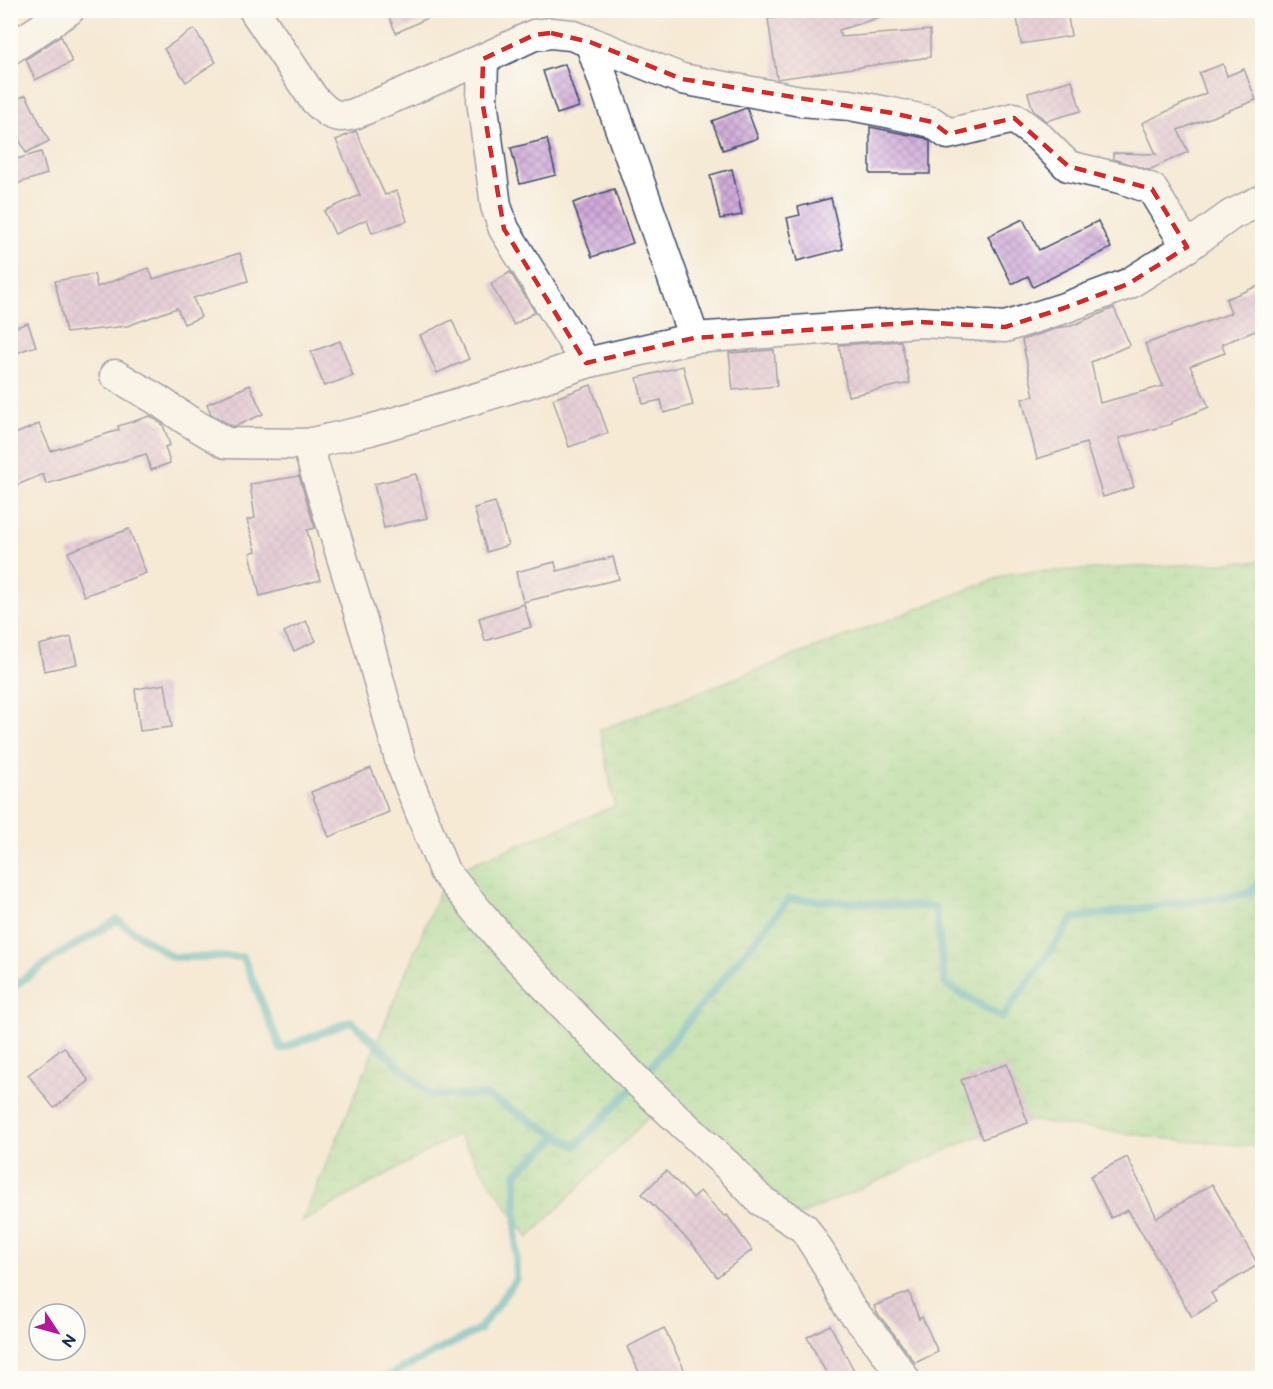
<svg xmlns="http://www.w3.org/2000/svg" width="1273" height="1389" viewBox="0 0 1273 1389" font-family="'Balsamiq Sans',sans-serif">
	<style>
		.wetland { fill: url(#wetland-marsh); stroke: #5a8678; stroke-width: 1.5 }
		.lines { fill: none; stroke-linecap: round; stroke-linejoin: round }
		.stream { stroke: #40b0ba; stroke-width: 8 }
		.building { fill: url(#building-cross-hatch) }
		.minor-casing { stroke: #3c4b70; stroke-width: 33 }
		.minor { stroke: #fff; stroke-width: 30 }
		.marked { fill: none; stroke: #d62828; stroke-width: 4.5; stroke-dasharray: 12 8; stroke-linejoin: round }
	</style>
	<defs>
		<pattern id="wetland-marsh" width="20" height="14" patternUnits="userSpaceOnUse" patternTransform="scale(1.5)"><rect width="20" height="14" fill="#99dc93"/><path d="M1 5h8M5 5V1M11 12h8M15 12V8" fill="none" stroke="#83bd81"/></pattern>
		<pattern id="building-cross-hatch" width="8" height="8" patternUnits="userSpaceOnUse" patternTransform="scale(1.5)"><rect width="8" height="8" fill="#d1abd9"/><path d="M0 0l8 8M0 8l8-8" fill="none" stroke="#a98cb3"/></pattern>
	</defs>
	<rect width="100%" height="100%" fill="#fdfcf7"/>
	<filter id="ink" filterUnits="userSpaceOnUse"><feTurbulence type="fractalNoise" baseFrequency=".0167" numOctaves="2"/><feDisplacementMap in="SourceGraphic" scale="12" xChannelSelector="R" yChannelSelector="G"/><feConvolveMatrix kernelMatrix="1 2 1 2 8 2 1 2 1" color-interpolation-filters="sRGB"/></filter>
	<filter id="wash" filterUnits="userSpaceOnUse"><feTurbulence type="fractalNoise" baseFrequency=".008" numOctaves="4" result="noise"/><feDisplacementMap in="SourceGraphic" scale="24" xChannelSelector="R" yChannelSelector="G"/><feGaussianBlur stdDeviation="1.35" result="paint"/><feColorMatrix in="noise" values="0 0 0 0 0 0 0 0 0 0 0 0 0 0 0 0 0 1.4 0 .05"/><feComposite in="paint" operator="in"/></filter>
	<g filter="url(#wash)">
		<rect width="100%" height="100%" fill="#f5ead5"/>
		<path class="wetland" d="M1262 561V1147L1186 1141 1016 1119 792 1219 667 1099 528 1238 458 1134 302 1222 447 874 615 806 600 730 1011 573Z"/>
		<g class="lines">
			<g class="stream">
				<path d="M10 989 55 957 117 920 172 957H243L281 1049 351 1021 431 1095H486L576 1146 634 1086"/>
				<path d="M642 1077 789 899 935 907 945 984 1002 1018 1074 918 1249 893 1262 879"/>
				<path d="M383 1378 479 1330 516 1279V1173L559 1136"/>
			</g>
		</g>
		<g id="blocks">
			<g class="building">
				<path d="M386 10H444L396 33Z"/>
				<path d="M822 10H886L887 15 839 30 841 37 930 30V57L777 79 768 19Z"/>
				<path d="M1016 10H1067L1071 36 1021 44Z"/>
				<path d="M194 29 216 62 186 82 164 49Z"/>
				<path d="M61 36 72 62 35 80 26 59Z"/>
				<path d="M565 64 579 107 557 114 543 71Z"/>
				<path d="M1223 64 1227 76 1244 69 1256 100 1178 130 1188 152 1149 170 1113 159V153L1156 154 1142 123 1206 93 1199 73Z"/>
				<path d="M1072 80 1081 111 1046 121 1033 110 1028 93Z"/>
				<path d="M26 95 49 141 26 153 10 121V102Z"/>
				<path d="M746 108 747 109 758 138 723 150 712 121Z"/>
				<path d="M870 127 925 138 930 142V174H870Z"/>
				<path d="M356 131 385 195 397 191 407 221 372 233 367 219 335 234 324 211 360 195 336 140Z"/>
				<path d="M547 139 556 175 520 184 511 148Z"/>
				<path d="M41 152 47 174 10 186V161Z"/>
				<path d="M732 169 742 215 720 219 710 175Z"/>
				<path d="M614 189 633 243 592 257 573 203Z"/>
				<path d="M831 198 843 249 797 261 787 218 800 215 798 207Z"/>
				<path d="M1023 219 1039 250 1098 221 1111 248 1033 287 1028 276 1012 284 988 236Z"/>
				<path d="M240 253 248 281 193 298 201 317 184 324 177 308 127 326 66 333 55 281 94 274 97 287 149 268 153 279Z"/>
				<path d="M510 272 535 312 514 325 491 284Z"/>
				<path d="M1263 284V328L1222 344 1225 353 1190 366 1209 407 1172 422V424L1119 438 1134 487 1103 497 1086 443 1037 459 1022 399 1034 396 1022 340 1061 327 1071 326 1114 308 1130 345 1091 362 1100 403 1163 386 1145 344 1231 313 1226 299Z"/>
				<path d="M452 320 469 359 437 373 420 335Z"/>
				<path d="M28 323 36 346 10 355V329Z"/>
				<path d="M340 341 353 376 324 386 311 352Z"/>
				<path d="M901 341 910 383 848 396 839 345Z"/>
				<path d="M774 350 777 386 733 390 729 353Z"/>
				<path d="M683 366 693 405 664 413 661 400 643 404 637 378Z"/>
				<path d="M250 385 263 414 236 426H231L211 414 207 404Z"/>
				<path d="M591 385 608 433 569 447 553 399Z"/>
				<path d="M150 416 163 425 170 445 165 447 170 463 151 470 146 454 46 484 43 474 10 488V436L39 424 51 451 119 430 118 426Z"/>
				<path d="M416 474 427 518 384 528 374 484Z"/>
				<path d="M299 476 315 528 307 530 320 580 260 596 250 553 256 551 247 520 255 518 250 484Z"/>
				<path d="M495 502 508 545 487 552 474 508Z"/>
				<path d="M129 529 146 573 84 596 68 552Z"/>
				<path d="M613 557 619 579 523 602 516 572 555 562 557 571Z"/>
				<path d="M524 604 531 627 485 641 479 618Z"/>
				<path d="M306 621 316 641 294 651 284 632Z"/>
				<path d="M71 637 77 664 44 671 39 645Z"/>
				<path d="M165 684 172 727 140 731 135 689Z"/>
				<path d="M371 768 389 812 329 837 311 792Z"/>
				<path d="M64 1047 89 1081 54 1108 28 1075Z"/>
				<path d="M1007 1064 1028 1123 982 1139 961 1080Z"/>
				<path d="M1127 1157 1157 1218 1212 1184 1258 1265 1211 1293 1216 1302 1192 1317 1128 1210 1111 1218 1090 1176Z"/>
				<path d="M666 1171 693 1198 700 1191 725 1217 727 1215 752 1250 717 1277 694 1246 642 1194Z"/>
				<path d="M909 1292 919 1319 922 1317 938 1352 915 1363 894 1334 877 1313 874 1306Z"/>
				<path d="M830 1325 858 1378H829L807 1337Z"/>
				<path d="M664 1328 686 1373 674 1378H642L627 1347Z"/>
			</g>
		</g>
	</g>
	<g filter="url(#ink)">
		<use href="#blocks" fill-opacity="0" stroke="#3c4b70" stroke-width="1.5"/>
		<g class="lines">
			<defs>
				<g id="minor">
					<path d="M254 10 313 98C326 112 334 120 354 114L483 59 534 35 551 33 571 35 590 42 682 79 801 101 850 105 892 113 932 122 948 134 1014 118 1038 136 1068 166 1124 179 1152 189 1187 247"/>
					<path d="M590 42 694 338"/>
					<path d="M10 49 69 10"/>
					<path d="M483 59 482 100 496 206 504 229 586 363"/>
					<path d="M115 375 156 399 187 420 226 443 307 444 370 430 524 384 586 363 694 338 921 322 1005 327 1064 308 1128 284 1187 247 1231 215 1262 200"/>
					<path d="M307 444 368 641 401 763 444 871 507 946 638 1082 728 1166 760 1200 804 1228 825 1261 849 1307 880 1344 904 1378"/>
				</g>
			</defs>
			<use href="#minor" class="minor-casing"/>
			<use href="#minor" class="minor"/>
		</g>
	</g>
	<path d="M0 0H1273V1389H0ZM551 33 590 42 682 79 892 113 932 122 948 134 1014 118 1068 166 1152 189 1187 247 1128 284 1064 308 1005 327 921 322 694 338 586 363 504 229 482 100 483 59 534 35Z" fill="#f5ead5" fill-opacity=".55" fill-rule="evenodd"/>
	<path class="marked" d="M551 33 590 42 682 79 892 113 932 122 948 134 1014 118 1068 166 1152 189 1187 247 1128 284 1064 308 1005 327 921 322 694 338 586 363 504 229 482 100 483 59 534 35Z"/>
	<rect width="1273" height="1389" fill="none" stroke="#fdfcf7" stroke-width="36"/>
	<g transform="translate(57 1332) rotate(126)"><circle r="28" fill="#fdfcf7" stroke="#a3aaba" stroke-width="1.5"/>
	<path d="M0-4.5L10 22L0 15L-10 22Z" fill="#b5179e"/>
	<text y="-9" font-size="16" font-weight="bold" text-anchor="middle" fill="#1b2f5e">N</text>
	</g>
</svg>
